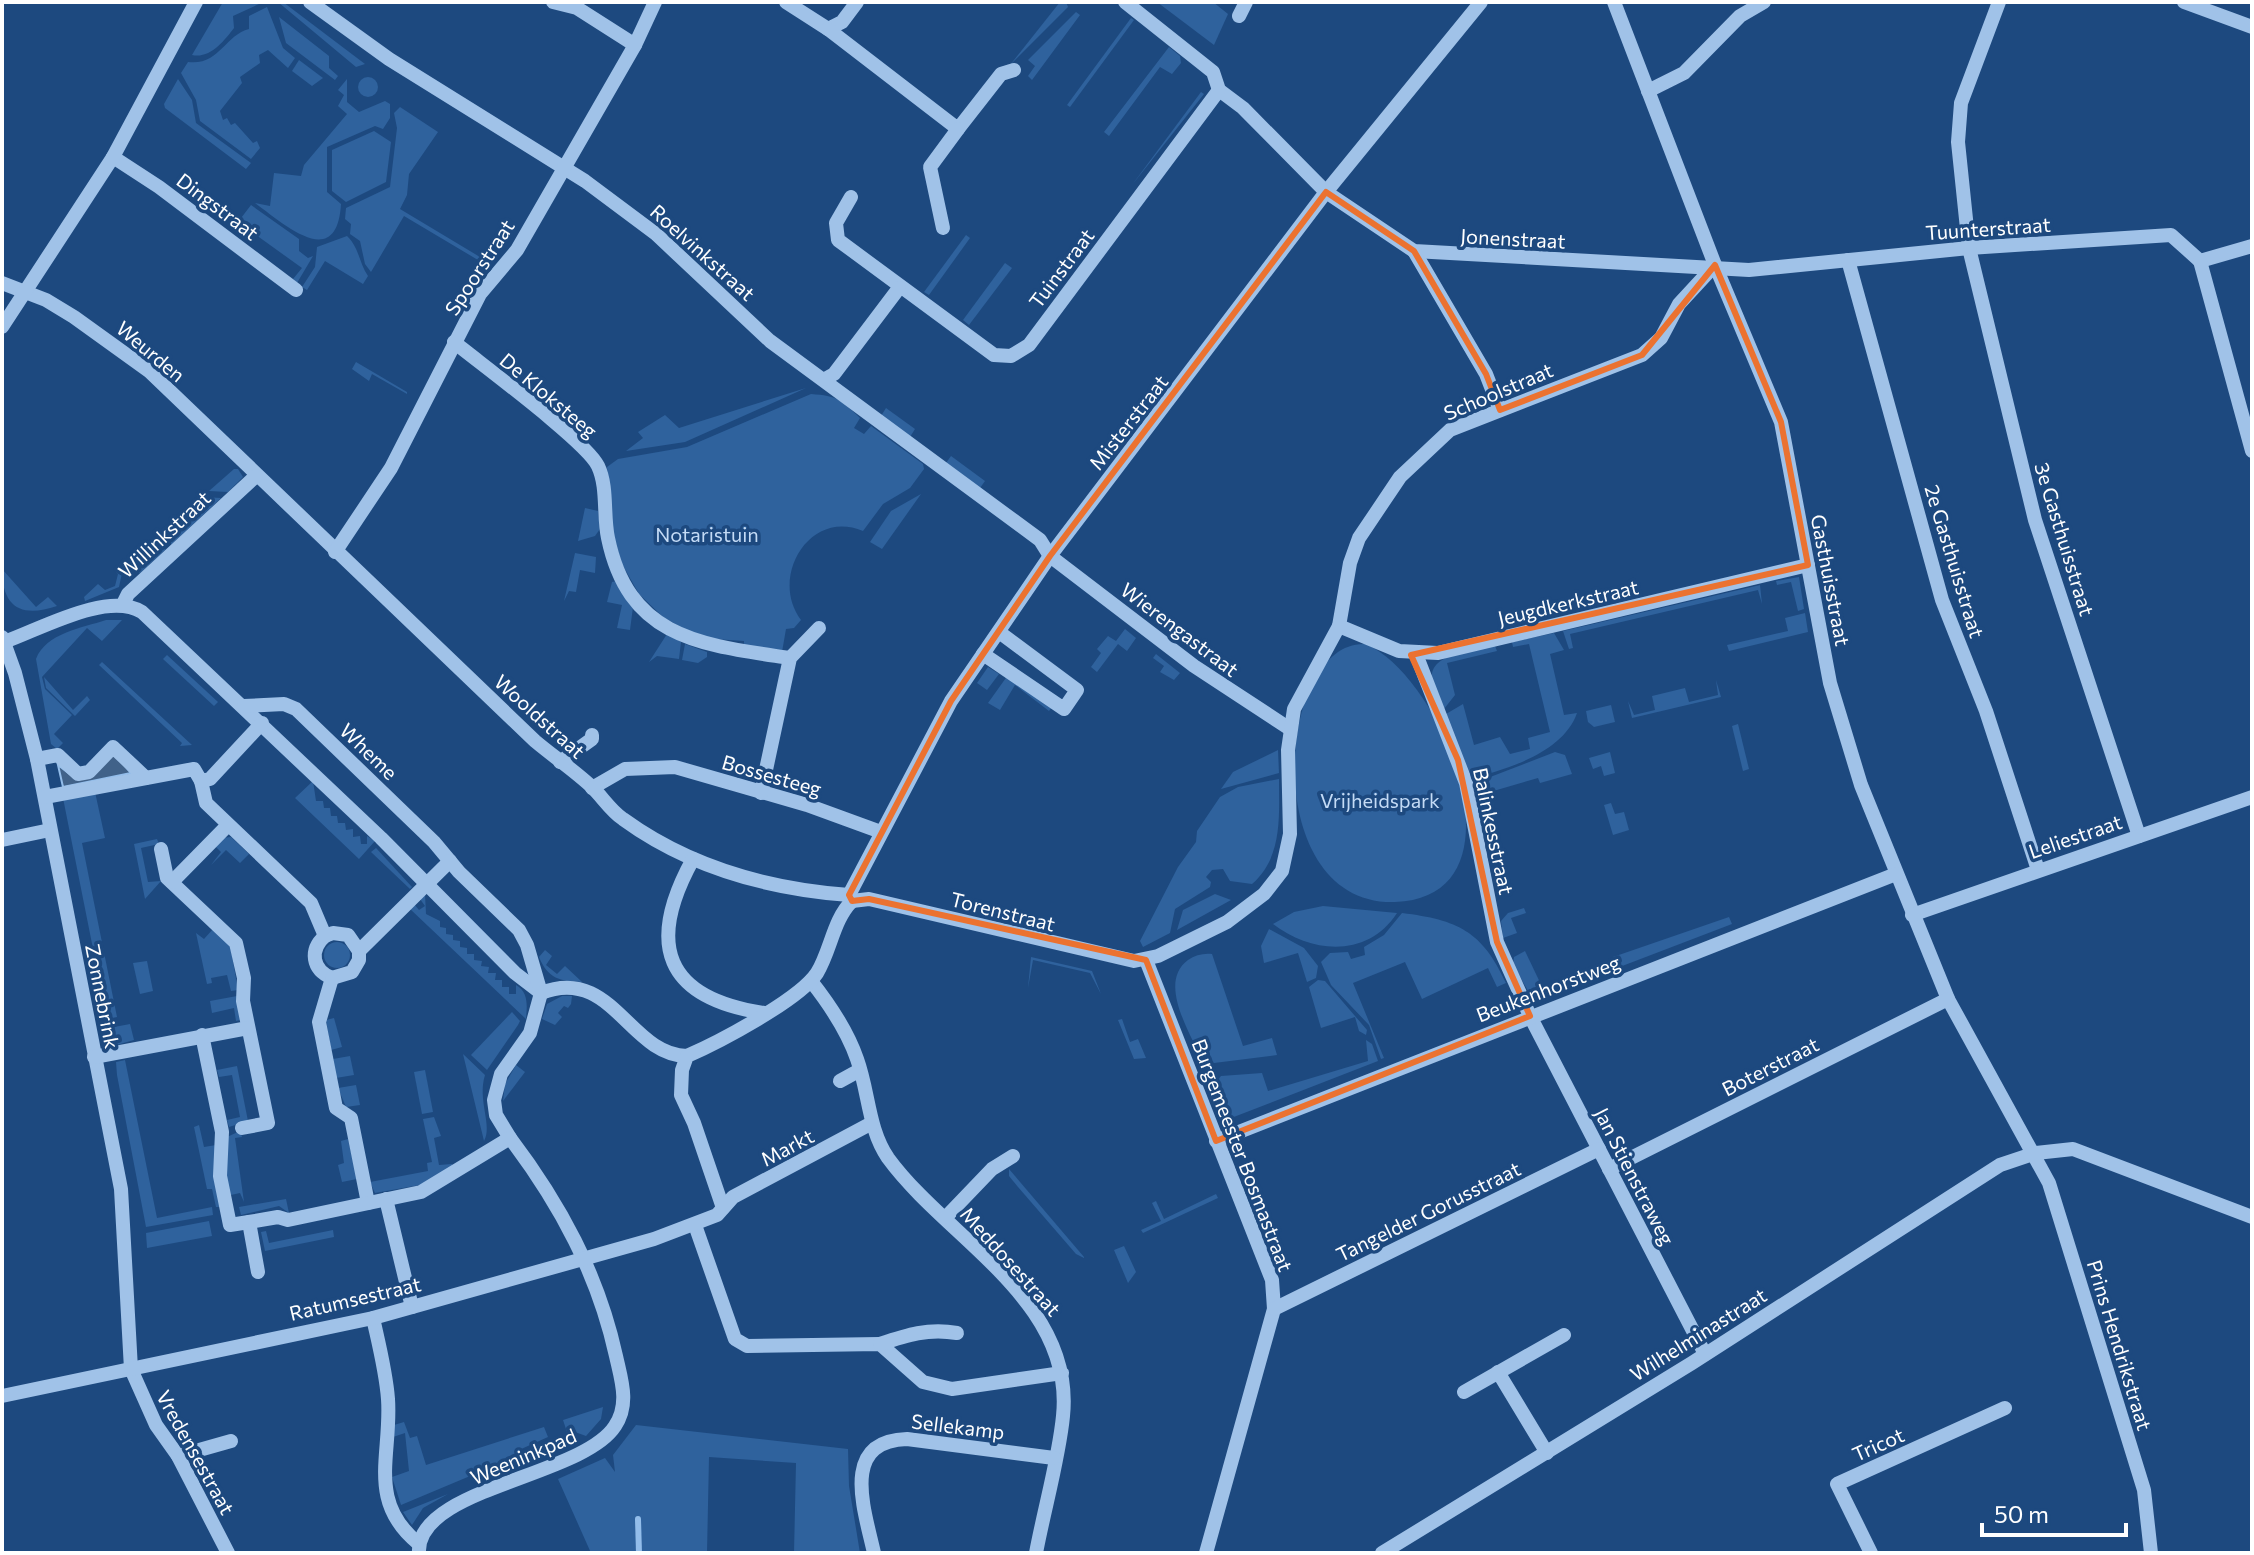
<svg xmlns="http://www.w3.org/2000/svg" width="2254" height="1555" viewBox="0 0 2254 1555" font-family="Commissioner,sans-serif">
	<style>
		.green { fill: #2f629d }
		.water { fill: #416289; stroke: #93bdea; stroke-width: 2 }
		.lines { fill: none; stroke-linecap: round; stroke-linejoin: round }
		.stream { stroke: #93bdea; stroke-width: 6 }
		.minor { stroke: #a0c2e8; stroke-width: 14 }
		.marked { fill: none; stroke: #eb7230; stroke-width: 6; stroke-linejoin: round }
		.labels { text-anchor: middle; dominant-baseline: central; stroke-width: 7; stroke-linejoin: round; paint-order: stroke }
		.street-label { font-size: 20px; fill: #fff; stroke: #1d497f }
		.park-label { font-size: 20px; fill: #c4dbf6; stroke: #1d497f }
	</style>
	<rect width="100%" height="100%" fill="#1d497f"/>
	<g class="green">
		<path d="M223 2 259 4 233 16 234 28C224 41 210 59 192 55Z"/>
		<path d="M278 2H283L365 64 356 67Z"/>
		<path d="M1060 2H1066L1068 7 1010 65Z"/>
		<path d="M1157 2H1213L1228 14 1214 45Z"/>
		<path d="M267 7 283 48 295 58 288 68 268 50 259 55 260 63 240 77 242 83 220 111 223 120 227 118 231 125 235 123 253 143 257 141 260 148 251 159 200 121 196 100 181 73 188 62C219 66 225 35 249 29V16Z"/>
		<path d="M1076 12 1080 15 1032 80 1028 76 1035 66 1028 60Z"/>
		<path d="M279 17 329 56V68L338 76 335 80 286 43Z"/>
		<path d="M1131 18 1134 20 1070 107 1067 105Z"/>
		<path d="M1169 47 1180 56 1181 63 1172 74 1160 67 1109 136 1104 132Z"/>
		<path d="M299 60 323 78 312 86 292 71Z"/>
		<circle cx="368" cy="87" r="10"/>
		<path d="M178 79 192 100 196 123 251 163 246 169 165 108 164 104Z"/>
		<path d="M347 79V102L359 112 385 101 390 104V118L383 129 375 126 327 147V192L341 204C337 272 285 225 255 203L270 206 274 173 301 176 304 165 347 114 338 106 344 95 338 90Z"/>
		<path d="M1201 92 1204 94 1132 185Z"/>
		<path d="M400 107 438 132 409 174 407 195 400 209 485 260 490 254 495 258 483 263 404 216 371 272 365 264 360 241 350 234 351 224 345 219 346 208 390 187 397 128 394 113Z"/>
		<path d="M374 131 391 142 386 182 346 202 332 191V150Z"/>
		<path d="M251 205 299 239V251L308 258 313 256 297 283 293 279 302 268 238 222Z"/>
		<path d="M966 235 970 238 929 295 924 292Z"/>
		<path d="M347 236C359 247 359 263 368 276L363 284 325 261 307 290 302 287 315 267 317 247Z"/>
		<path d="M1005 263 1012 268 969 325 963 320Z"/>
		<path d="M356 362 407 392V394L372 374 369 381 352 369Z"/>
		<path d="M806 388 685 442 626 451 643 438 638 432 665 415 679 428Z"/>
		<path d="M811 394C838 396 840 399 860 418L854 428 864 434 871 426 923 464 924 469 910 488 883 504 863 531C809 508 769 578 801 620L794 628 786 629 782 652 744 646V641L700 638 663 617 639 594 622 564 612 532 607 467 618 459 687 447Z"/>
		<path d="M886 408 915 429 910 437 881 416Z"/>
		<path d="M951 456 985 481 980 488 946 463Z"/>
		<path d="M234 469H238L243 477 228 492 209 491Z"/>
		<path d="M921 494 882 549 870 542 891 511Z"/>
		<path d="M203 497 221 498 171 545 172 526Z"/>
		<path d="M585 508 598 511 600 529 595 536 578 541Z"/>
		<path d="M166 531 165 550 140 573 133 572 130 563Z"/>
		<path d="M575 553 596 557 595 573 580 570 576 592 569 591 564 601Z"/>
		<path d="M121 563 124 564 119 587 85 601 84 597 98 584 105 590 115 586 118 574 114 570Z"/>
		<path d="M2 569 36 607 48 597 57 606C22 618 2 608 2 569Z"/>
		<path d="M1799 577 1804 609 1798 611 1791 582 1777 585 1776 581Z"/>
		<path d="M616 581 633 607 630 630 617 628 622 605 607 602 612 582Z"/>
		<path d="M1760 585 1762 604 1758 590 1570 634 1573 648 1569 649 1563 631Z"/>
		<path d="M1805 613 1808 632 1729 651 1727 645 1788 631 1785 618Z"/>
		<path d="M106 620H122L102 641 87 628 42 677 45 689 72 715 54 734 63 743 57 749 51 744 36 659C46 633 82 628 106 620Z"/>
		<path d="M1125 629 1136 638 1127 651 1118 644 1097 672 1091 667 1101 653 1097 649 1108 636 1116 641Z"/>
		<path d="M1554 633 1564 650 1550 654 1564 715 1577 713C1563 753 1507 769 1470 779L1446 714 1463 704 1474 745 1500 737 1510 754 1530 749 1528 738 1550 732 1529 644 1513 647 1512 642Z"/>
		<path d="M667 634 681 642 679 659 657 656 649 662Z"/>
		<path d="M685 644 707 652V657L698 663 682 660Z"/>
		<path d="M1366 644C1445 679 1530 897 1395 902 1257 906 1275 639 1366 644Z"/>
		<path d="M1495 646 1497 651 1447 663 1455 695 1444 709C1440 700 1433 688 1432 679 1429 652 1478 650 1495 646Z"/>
		<path d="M1156 654 1180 673 1174 680 1160 672 1164 666 1153 658Z"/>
		<path d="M167 655 218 702 214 706 163 659Z"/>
		<path d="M102 662 192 745 180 746 182 743 99 665Z"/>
		<path d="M988 667 999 674 987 690 977 683Z"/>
		<path d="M1008 675 1052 707 1049 711 1015 685 1000 710 988 703Z"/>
		<path d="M44 677 73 710 87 696 90 700 75 716 46 688Z"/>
		<path d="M1716 680 1721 697 1632 718 1628 701 1634 715 1655 710 1652 696 1685 688 1689 702 1718 695Z"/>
		<path d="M1611 705 1615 722 1594 727 1588 722 1586 711Z"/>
		<path d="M1738 724 1749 769 1743 771 1732 726Z"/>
		<path d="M1278 750 1279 773 1221 789 1233 772Z"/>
		<path d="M1555 752 1565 755 1572 774 1540 783 1538 778 1490 792 1494 806 1487 809 1492 825 1483 821 1472 784Z"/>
		<path d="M1610 752 1615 773 1604 776 1601 766 1593 769 1589 758Z"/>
		<path d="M1279 779C1279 816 1283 857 1252 884L1230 881 1223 869 1212 870 1206 877 1211 882 1210 887 1175 909 1170 933 1143 947 1140 941 1178 867 1196 842 1197 831 1220 797 1238 787Z"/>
		<path d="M313 781 316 801H323L324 808H330L331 816H337L338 823H345L346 830 353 829V837L360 836 361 844H367V836L375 841 359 859 295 798Z"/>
		<path d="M95 792 105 838 82 843 117 1017 107 1019 63 798Z"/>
		<path d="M1611 803 1615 814 1624 812 1629 830 1613 835 1604 805Z"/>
		<path d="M231 837 249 854 240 863 226 850 211 865 221 852 214 845 221 838Z"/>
		<path d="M157 839 159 844 141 848 148 882 161 881 145 899 134 844Z"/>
		<path d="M376 848 412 887 410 889 371 852Z"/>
		<path d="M425 894 426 914 440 921V927L446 928V934L453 935V940L460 941V947L467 948V954H474V960L482 961 481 966 489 967 488 973H496L495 980H502V987H509V994H516V985C529 992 527 1007 526 1019L409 908 414 904 419 910 425 906 420 899Z"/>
		<path d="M1215 894 1231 900 1177 930 1183 910Z"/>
		<path d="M1323 906 1397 913C1368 958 1312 954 1273 924L1294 912Z"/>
		<path d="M1524 908 1526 913 1511 918 1517 933 1503 938 1501 921 1508 913Z"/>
		<path d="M1402 913C1458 920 1482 931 1506 983L1497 987 1488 968 1422 999 1405 962 1353 983 1384 1058 1381 1059 1369 1025 1331 985 1321 962 1330 953 1348 952 1351 959 1365 955 1364 947 1384 935Z"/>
		<path d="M1729 917 1732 924 1617 968 1613 957Z"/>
		<path d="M213 929 230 944 238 990 231 991 227 975 211 978 212 983 207 984 196 933 204 939Z"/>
		<path d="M1269 929 1304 948 1318 966 1316 978 1307 982 1298 953 1264 963 1261 946Z"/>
		<circle cx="337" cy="955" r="13"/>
		<path d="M545 950 552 956 546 965 557 974 565 966 582 982C560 981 548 979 539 957Z"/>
		<path d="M1525 951 1546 995 1533 1000 1513 964 1514 957Z"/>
		<path d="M1212 954 1243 1046 1272 1038 1277 1055 1214 1063 1201 1059C1191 1033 1157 983 1188 960 1195 955 1204 953 1212 954Z"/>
		<path d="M1031 957 1092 971 1101 994 1090 973 1033 960 1028 988Z"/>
		<path d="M147 961 153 991 140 994 133 963Z"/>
		<path d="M1318 980 1325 981 1367 1030 1366 1035 1359 1031 1355 1017 1321 1028 1309 987Z"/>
		<path d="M237 996 241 1020 236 1021 234 1008 212 1013 210 1001Z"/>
		<path d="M562 996H572L571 1004 568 1008 564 1006 558 1013 562 1017 555 1025 542 1019 547 1004Z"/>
		<path d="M512 1012 520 1021 518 1025 487 1070 471 1055Z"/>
		<path d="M334 1018 342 1047 331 1050 326 1020Z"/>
		<path d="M1122 1019 1130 1042 1138 1039 1146 1058 1134 1059 1118 1020Z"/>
		<path d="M130 1024 134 1040 113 1046 111 1038 115 1035H110L109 1028Z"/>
		<path d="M1366 1040 1372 1044 1378 1061 1226 1120 1218 1116 1208 1091 1221 1076 1262 1073 1268 1091 1368 1061Z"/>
		<path d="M463 1054 485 1075C477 1100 493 1126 484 1141Z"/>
		<path d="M350 1056 354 1075 336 1078 333 1059Z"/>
		<path d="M125 1060 157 1218 212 1207 213 1215 146 1227 117 1075 116 1062Z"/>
		<path d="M516 1065 525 1072 503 1101 505 1084Z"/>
		<path d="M237 1066 248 1121 229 1127 227 1120 240 1117 232 1075 219 1077 217 1070Z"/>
		<path d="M425 1070 433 1112 422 1114 414 1072Z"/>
		<path d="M356 1085 360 1105 346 1107 338 1088Z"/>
		<path d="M434 1117 441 1136 434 1138 439 1165 452 1164 453 1167 420 1185 375 1193 370 1182 428 1171 427 1163 432 1162 423 1119Z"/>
		<path d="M199 1125 204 1147 216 1145 221 1207H216L212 1189H207L194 1127Z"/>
		<path d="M240 1131 242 1137 235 1138 244 1202 240 1193 231 1195V1202L226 1176 227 1137Z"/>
		<path d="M348 1139 357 1179 342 1182 338 1165 344 1163 341 1141Z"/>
		<path d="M1009 1169 1084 1257V1258L1076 1254 1018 1187 1009 1176Z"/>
		<path d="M1216 1194 1218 1198 1143 1233 1141 1230 1161 1221 1152 1203 1156 1201 1164 1219Z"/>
		<path d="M286 1199 289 1213 279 1206 241 1215 239 1207Z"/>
		<path d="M209 1221 212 1236 147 1248 146 1233Z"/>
		<path d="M333 1230 334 1237 265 1251 261 1232 266 1231 269 1243Z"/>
		<path d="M1124 1246 1136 1272 1128 1283 1114 1250Z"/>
		<path d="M603 1407 601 1419 586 1436 575 1432 568 1435 563 1420Z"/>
		<path d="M404 1422 410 1438 417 1436 426 1465 544 1427 548 1437 519 1450 520 1455 401 1505 392 1477 409 1471 405 1433 393 1437 394 1425Z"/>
		<path d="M636 1425 848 1449 849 1486 860 1553H794L796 1463 709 1457 707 1553H591L558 1479 605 1458 615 1472 613 1455Z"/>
		<path d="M448 1494 423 1508 412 1525 403 1512Z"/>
	</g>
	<path class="water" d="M113 753 131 773 63 787 58 765 76 779Z"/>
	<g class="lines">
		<path class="stream" d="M638 1519 639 1553"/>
		<g class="minor">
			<path d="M310 2 389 59 585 181 656 234 770 341 1040 540 1050 556 1194 666 1290 729"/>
			<path d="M553 2 577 8 635 45"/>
			<path d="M786 2 828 29 842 22 857 2"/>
			<path d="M1125 2 1213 72 1219 90 1243 108 1326 192 1414 251 1749 270 1969 248 2171 235 2200 261 2252 246"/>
			<path d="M1614 2 1715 265 1781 422 1830 683 1861 785 1948 999 2049 1183 2144 1490 2151 1553"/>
			<path d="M1999 2 1961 103 1958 142 1969 248 2035 520 2139 836"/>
			<path d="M2184 2 2252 27"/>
			<path d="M1239 16 1246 2"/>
			<path d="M828 29 958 129 1001 74 1014 70"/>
			<path d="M1648 91 1684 73 1740 16 1764 2"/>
			<path d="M113 157 159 187 296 290"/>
			<path d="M851 197 836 223 838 240 994 355 1011 356 1029 345 1219 90"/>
			<path d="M943 228 930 167 958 129"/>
			<path d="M1414 251 1486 374 1500 410"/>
			<path d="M1848 260 1942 600 1986 711 2038 870"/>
			<path d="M2200 261 2252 451"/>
			<path d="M2 283 46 300 74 317 149 371 535 741C554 757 575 771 593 788 603 798 611 811 623 819 689 867 768 889 849 895"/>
			<path d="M2 327 113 157 196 2"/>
			<path d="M454 342C481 364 587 442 598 466 608 487 603 515 608 538 629 640 704 645 790 658"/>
			<path d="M825 379 834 374 899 288"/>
			<path d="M335 552 391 468 480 294 517 250 635 45 655 2"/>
			<path d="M123 604 128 594 256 476"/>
			<path d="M1339 626 1399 651 1438 653 1808 565"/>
			<path d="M2 637 15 673 37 759 121 1189 131 1369 156 1425 178 1456 228 1553"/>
			<path d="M4 642C41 629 107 591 142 612L381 838 515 973 541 993"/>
			<path d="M983 654 1064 709 1077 690 999 632"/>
			<path d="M1416 654 1466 783 1497 942 1530 1016 1705 1354"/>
			<path d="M244 706 284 704 296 709 434 842 459 872 519 930 527 945 541 993 530 1033 501 1074 494 1100 496 1115 510 1138"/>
			<path d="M37 759 58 755 78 774 89 772 113 747 146 778"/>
			<path d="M560 762 592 739V735"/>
			<path d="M201 781 206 803 311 903 325 936"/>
			<path d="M592 788 625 769 675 767 807 805 881 832"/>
			<path d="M761 793 790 658 819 628"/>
			<path d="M45 797 194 769 201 781 210 779 262 723"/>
			<path d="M2 840 50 830"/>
			<path d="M161 849 167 878 236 943 244 978 243 1001 268 1123 242 1128"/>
			<path d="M693 859C646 944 664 998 764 1013"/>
			<path d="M172 882 228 825"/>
			<path d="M849 895 951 701 1050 556 1326 192 1481 2"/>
			<path d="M852 901 869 899 1134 961 1158 956 1227 922 1264 894 1282 871 1290 834 1288 750 1294 709 1339 626 1350 563 1359 538 1400 477 1450 430 1642 355 1661 338 1679 304 1715 265"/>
			<path d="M1912 915 2252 797"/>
			<path d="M325 936C309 950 312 970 332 978"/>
			<path d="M325 936 333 933 348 935 359 951"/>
			<path d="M1146 960 1272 1280 1274 1309 1206 1553"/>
			<path d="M332 978 319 1022 336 1108 351 1118 368 1203"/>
			<path d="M332 978 352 972 359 960V951L450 861"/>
			<path d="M811 981C830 1005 847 1030 857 1059 869 1092 868 1129 888 1158 947 1239 1075 1300 1063 1416 1059 1458 1044 1510 1036 1553"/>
			<path d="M541 993C612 965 629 1055 687 1056"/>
			<path d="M202 1035 222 1132 220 1176 230 1225 249 1222"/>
			<path d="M94 1057 248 1028"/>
			<path d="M840 1081 860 1070"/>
			<path d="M1216 1141 1896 874"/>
			<path d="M1609 1169 1948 999"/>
			<path d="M386 1199 412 1307"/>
			<path d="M723 1208 694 1123 681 1095 682 1070 687 1056C719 1042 799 1000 817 973 831 950 833 920 852 901"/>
			<path d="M946 1217 992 1169 1013 1156"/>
			<path d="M695 1225 735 1339 747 1346 880 1344 923 1382 952 1389 1062 1373"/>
			<path d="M258 1272 249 1222 278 1217 288 1220 421 1192 510 1138C560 1204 598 1274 616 1356 621 1379 630 1404 615 1426 582 1477 415 1488 419 1553"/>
			<path d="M1274 1309 1599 1149"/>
			<path d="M373 1318C379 1345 386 1372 388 1399 392 1455 366 1501 419 1544"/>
			<path d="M880 1344C907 1335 928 1328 957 1333"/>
			<path d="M1498 1372 1547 1453"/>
			<path d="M1464 1392 1564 1335"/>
			<path d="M2 1396 373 1318 654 1239 717 1215 733 1197 872 1123"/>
			<path d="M178 1456 231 1441"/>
			<path d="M874 1553C864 1508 840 1441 907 1439L1054 1458"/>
			<path d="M1382 1553 1692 1363 2000 1165 2036 1153 2073 1149 2252 1217"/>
			<path d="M1871 1553 1837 1484 2005 1408"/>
		</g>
	</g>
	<path class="marked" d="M1326 192 1414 251 1486 374 1500 410 1642 355 1715 265 1781 422 1808 565 1411 655 1458 760 1497 942 1530 1016 1216 1141 1146 960 869 899 852 901 849 895 951 701 1050 556Z"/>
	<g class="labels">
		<g class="street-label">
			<text transform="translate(218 206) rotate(37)">Dingstraat</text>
			<text transform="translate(1988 228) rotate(-4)">Tuunterstraat</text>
			<text transform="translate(1513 238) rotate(3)">Jonenstraat</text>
			<text transform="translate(703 252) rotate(42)">Roelvinkstraat</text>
			<text transform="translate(479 267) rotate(-57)">Spoorstraat</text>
			<text transform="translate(1061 268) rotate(-53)">Tuinstraat</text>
			<text transform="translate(151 351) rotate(40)">Weurden</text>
			<text transform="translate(1498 391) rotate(-23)">Schoolstraat</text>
			<text transform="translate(549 395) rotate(40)">De Kloksteeg</text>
			<text transform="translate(1128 422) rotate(-52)">Misterstraat</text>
			<text transform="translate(164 534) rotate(-43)">Willinkstraat</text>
			<text transform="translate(2065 539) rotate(73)">3e Gasthuisstraat</text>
			<text transform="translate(1955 561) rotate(73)">2e Gasthuisstraat</text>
			<text transform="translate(1831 580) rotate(79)">Gasthuisstraat</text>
			<text transform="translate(1568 602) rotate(-13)">Jeugdkerkstraat</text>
			<text transform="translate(1180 629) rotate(37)">Wierengastraat</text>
			<text transform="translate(540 716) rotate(42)">Wooldstraat</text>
			<text transform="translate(369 751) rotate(44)">Wheme</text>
			<text transform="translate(772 775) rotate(16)">Bossesteeg</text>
			<text transform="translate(1494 831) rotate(78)">Balinkesstraat</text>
			<text transform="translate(2075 836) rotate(-19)">Leliestraat</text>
			<text transform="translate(1003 911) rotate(14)">Torenstraat</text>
			<text transform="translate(1548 988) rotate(-21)">Beukenhorstweg</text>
			<text transform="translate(103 996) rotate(79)">Zonnebrink</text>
			<text transform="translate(1770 1066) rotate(-27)">Boterstraat</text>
			<text transform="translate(787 1147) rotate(-28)">Markt</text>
			<text transform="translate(1243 1155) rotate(69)">Burgemeester Bosmastraat</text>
			<text transform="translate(1635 1176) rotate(63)">Jan Stienstraweg</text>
			<text transform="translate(1428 1211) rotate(-26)">Tangelder Gorusstraat</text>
			<text transform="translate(1011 1261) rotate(48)">Meddosestraat</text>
			<text transform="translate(355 1298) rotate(-13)">Ratumsestraat</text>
			<text transform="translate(1698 1334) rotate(-32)">Wilhelminastraat</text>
			<text transform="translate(2120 1345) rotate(73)">Prins Hendrikstraat</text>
			<text transform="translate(958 1426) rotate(7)">Sellekamp</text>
			<text transform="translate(1878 1444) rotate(-24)">Tricot</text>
			<text transform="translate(196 1452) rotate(61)">Vredensestraat</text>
			<text transform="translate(523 1456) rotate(-23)">Weeninkpad</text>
		</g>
		<g class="park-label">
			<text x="707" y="534">Notaristuin</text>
			<text x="1380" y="800">Vrijheidspark</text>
		</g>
	</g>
	<rect width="2254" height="1555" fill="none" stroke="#ffffff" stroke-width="8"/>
	<path d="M1982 1523v12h144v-12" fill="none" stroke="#ffffff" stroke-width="4"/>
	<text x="1994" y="1523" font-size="24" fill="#ffffff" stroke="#1d497f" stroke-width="6" paint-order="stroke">50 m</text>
</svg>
